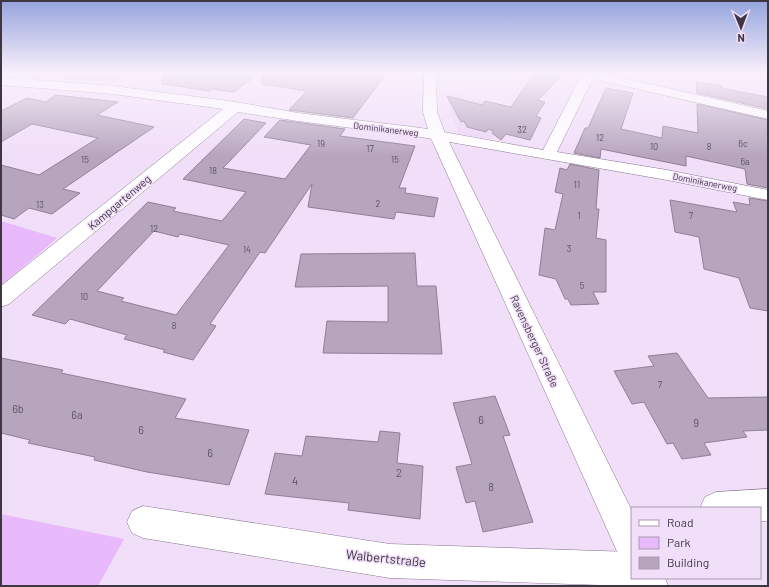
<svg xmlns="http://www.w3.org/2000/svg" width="769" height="587" viewBox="0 0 769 587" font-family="Barlow,sans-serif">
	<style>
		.built { fill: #ebd4f6 }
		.green { fill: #e8bafb }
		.building { fill: #b7a5be; stroke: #907f97; fill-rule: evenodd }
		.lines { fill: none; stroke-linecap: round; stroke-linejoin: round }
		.minor-casing { stroke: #87768e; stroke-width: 1 }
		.secondary-casing { stroke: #87768e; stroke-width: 1 }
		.minor { fill: #fff; fill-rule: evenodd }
		.secondary { fill: #fff; fill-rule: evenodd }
		.labels { text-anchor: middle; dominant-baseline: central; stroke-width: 3; stroke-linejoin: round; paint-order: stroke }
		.far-street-label { font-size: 9px; fill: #3e3741; stroke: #f1def9 }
		.number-label { font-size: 9px; fill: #5c5260 }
		.street-label { font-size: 11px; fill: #3e3741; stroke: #f1def9 }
		.near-number-label { font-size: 11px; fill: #5c5260 }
		.near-street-label { font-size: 13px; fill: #3e3741; stroke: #f1def9 }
	</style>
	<rect width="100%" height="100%" fill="#f1def9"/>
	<path class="built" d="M446 93 513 108 491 139 469 136 459 133 450 112Z"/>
	<g class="green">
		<path d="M1 74H129L118 82 1 75Z"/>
		<path d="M1 221 57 238 1 286Z"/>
		<path d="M1 514 124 539 98 586H1Z"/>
	</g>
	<g class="building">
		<path d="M163 74H258L234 92 212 89 209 91 162 84Z"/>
		<path d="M263 74 317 75 318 74H386L353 118 289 110 307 91 262 84Z"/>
		<path d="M534 74H563L538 100 545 102 536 116 541 118 530 140 506 134 501 140 492 133 494 131 488 129 486 132 467 127 464 121 461 122 447 96 482 105 485 101 511 107Z"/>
		<path d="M696 82 721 85V87L725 89 768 97V109L697 93Z"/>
		<path d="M606 88 633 93 621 129 662 138 663 126 698 133 697 104 768 120V188L747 184 745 169 686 156V166L601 149 600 158 574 153 585 128H588Z"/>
		<path d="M56 95 118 102 97 115 154 127 63 189 80 193 52 214 29 208 14 219 1 215V165L39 175 98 138 32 124 1 142V111L27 98 46 102Z"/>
		<path d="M244 119 266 123 223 168 285 179 311 145 264 137 280 120 345 129 340 136 415 146 399 188H406L405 193 438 198 434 217 396 212 394 219 308 207 312 184 265 253 260 252 210 324 216 326 193 360 163 352 165 350 124 339 127 335 70 319 65 324 32 315 148 202 176 208 173 211 222 221 246 192 183 179ZM154 231 178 237 180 234 229 245 176 315 121 301 124 298 97 291Z"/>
		<path d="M570 164 599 170 596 209H599L596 238 606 240V292H593L599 304 571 305 568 299H565L556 279 539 275 545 228 555 230 563 194 555 192 560 168 567 170Z"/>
		<path d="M749 198 768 201V311L750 308 739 278 704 269 699 237 675 232 670 200 737 212 733 202 750 205Z"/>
		<path d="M415 253 417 286H436L442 354 323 353 327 321 388 322V286L295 287 301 254Z"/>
		<path d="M677 353 708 398 768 397V430L743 431 747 437 704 443 711 455 682 459 673 443 667 444 644 402 632 404 614 371 654 366 648 356Z"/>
		<path d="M1 358 63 370 61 373 186 399 175 418 249 430 229 485 147 472 94 460 95 457 28 443 30 440 1 433Z"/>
		<path d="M495 396 510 435 503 436 533 522 483 532 475 501 466 503 456 467 472 464 453 403Z"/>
		<path d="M380 431 400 433 397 463 423 466 420 519 348 510 349 503 265 494 275 453 302 456 306 436 378 442Z"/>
	</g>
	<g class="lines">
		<defs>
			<g id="minor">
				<path d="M584 74H605L768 111V119L594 79 591 82 557 152 667 170 768 190V200L667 180 421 137 298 121 238 112 9 304 1 307V286L223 109 113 94 1 85V77L113 86 236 102 298 113 421 128 543 150 579 80Z"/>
				<path d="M768 489V521H760V508H700L705 497 716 492Z"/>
				<path d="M143 506 390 544 632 552V578H645L644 581 632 586 390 578 143 538 132 533 127 522 132 511Z"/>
			</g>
			<g id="secondary">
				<path d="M424 74H436L437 112 446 136 632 511V562L620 558 430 136 423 112Z"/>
				<path d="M632 573V578H665L668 586H633L630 578Z"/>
			</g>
		</defs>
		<use href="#minor" class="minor-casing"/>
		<use href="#secondary" class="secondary-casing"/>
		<use href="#minor" class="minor"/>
		<use href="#secondary" class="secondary"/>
	</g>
	<linearGradient id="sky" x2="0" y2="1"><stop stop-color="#95a4dd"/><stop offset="0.47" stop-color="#f9f0fc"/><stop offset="1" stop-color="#f9f0fc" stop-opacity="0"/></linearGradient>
	<rect width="769" height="156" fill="url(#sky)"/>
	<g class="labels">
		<g class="far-street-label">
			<text transform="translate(386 129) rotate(7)">Dominikanerweg</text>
			<text transform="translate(705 182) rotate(11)">Dominikanerweg</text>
		</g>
		<g class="number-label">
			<text x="522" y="129">32</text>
			<text x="600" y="137">12</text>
			<text x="321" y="143">19</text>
			<text x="743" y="143">6c</text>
			<text x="654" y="146">10</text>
			<text x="709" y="146">8</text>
			<text x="370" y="148">17</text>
			<text x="85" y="159">15</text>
			<text x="395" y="159">15</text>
			<text x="745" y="161">6a</text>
			<text x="213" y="170">18</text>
			<text x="577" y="184">11</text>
			<text x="378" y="203">2</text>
			<text x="40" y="204">13</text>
			<text x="579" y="215">1</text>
			<text x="691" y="215">7</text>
			<text x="154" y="228">12</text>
			<text x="569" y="248">3</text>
			<text x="247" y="249">14</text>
			<text x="582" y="285">5</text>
			<text x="84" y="296">10</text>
			<text x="174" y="325">8</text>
			<text x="660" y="384">7</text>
		</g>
		<g class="street-label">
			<text transform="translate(119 202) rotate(-40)">Kampgartenweg</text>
			<text transform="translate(535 341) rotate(65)">Ravensberger Straße</text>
		</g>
		<g class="near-number-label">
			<text x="18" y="408">6b</text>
			<text x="77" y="414">6a</text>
			<text x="481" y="419">6</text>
			<text x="696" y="422">9</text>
			<text x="141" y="429">6</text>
			<text x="210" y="452">6</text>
			<text x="399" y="472">2</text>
			<text x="295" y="480">4</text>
			<text x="491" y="486">8</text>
		</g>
		<g class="near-street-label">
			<text transform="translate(386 558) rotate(6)">Walbertstraße</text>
		</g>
	</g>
	<rect width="769" height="587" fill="none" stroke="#3e3741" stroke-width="4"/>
	<rect x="631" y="507" width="130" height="72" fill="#f1def9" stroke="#a99baf"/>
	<rect x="639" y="520" width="20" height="6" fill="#ffffff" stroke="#a99baf"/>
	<text x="667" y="527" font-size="12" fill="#3e3741">Road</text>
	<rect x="639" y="537" width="20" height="12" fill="#e8bafb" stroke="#a99baf"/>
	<text x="667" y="547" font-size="12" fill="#3e3741">Park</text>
	<rect x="639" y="557" width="20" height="12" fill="#b7a5be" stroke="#a99baf"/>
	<text x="667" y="567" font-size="12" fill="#3e3741">Building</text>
	<g transform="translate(741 28) rotate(179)" stroke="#f1def9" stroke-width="3" paint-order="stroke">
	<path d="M0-3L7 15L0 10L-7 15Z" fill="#3e3741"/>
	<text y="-6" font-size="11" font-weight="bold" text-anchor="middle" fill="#3e3741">N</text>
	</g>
</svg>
